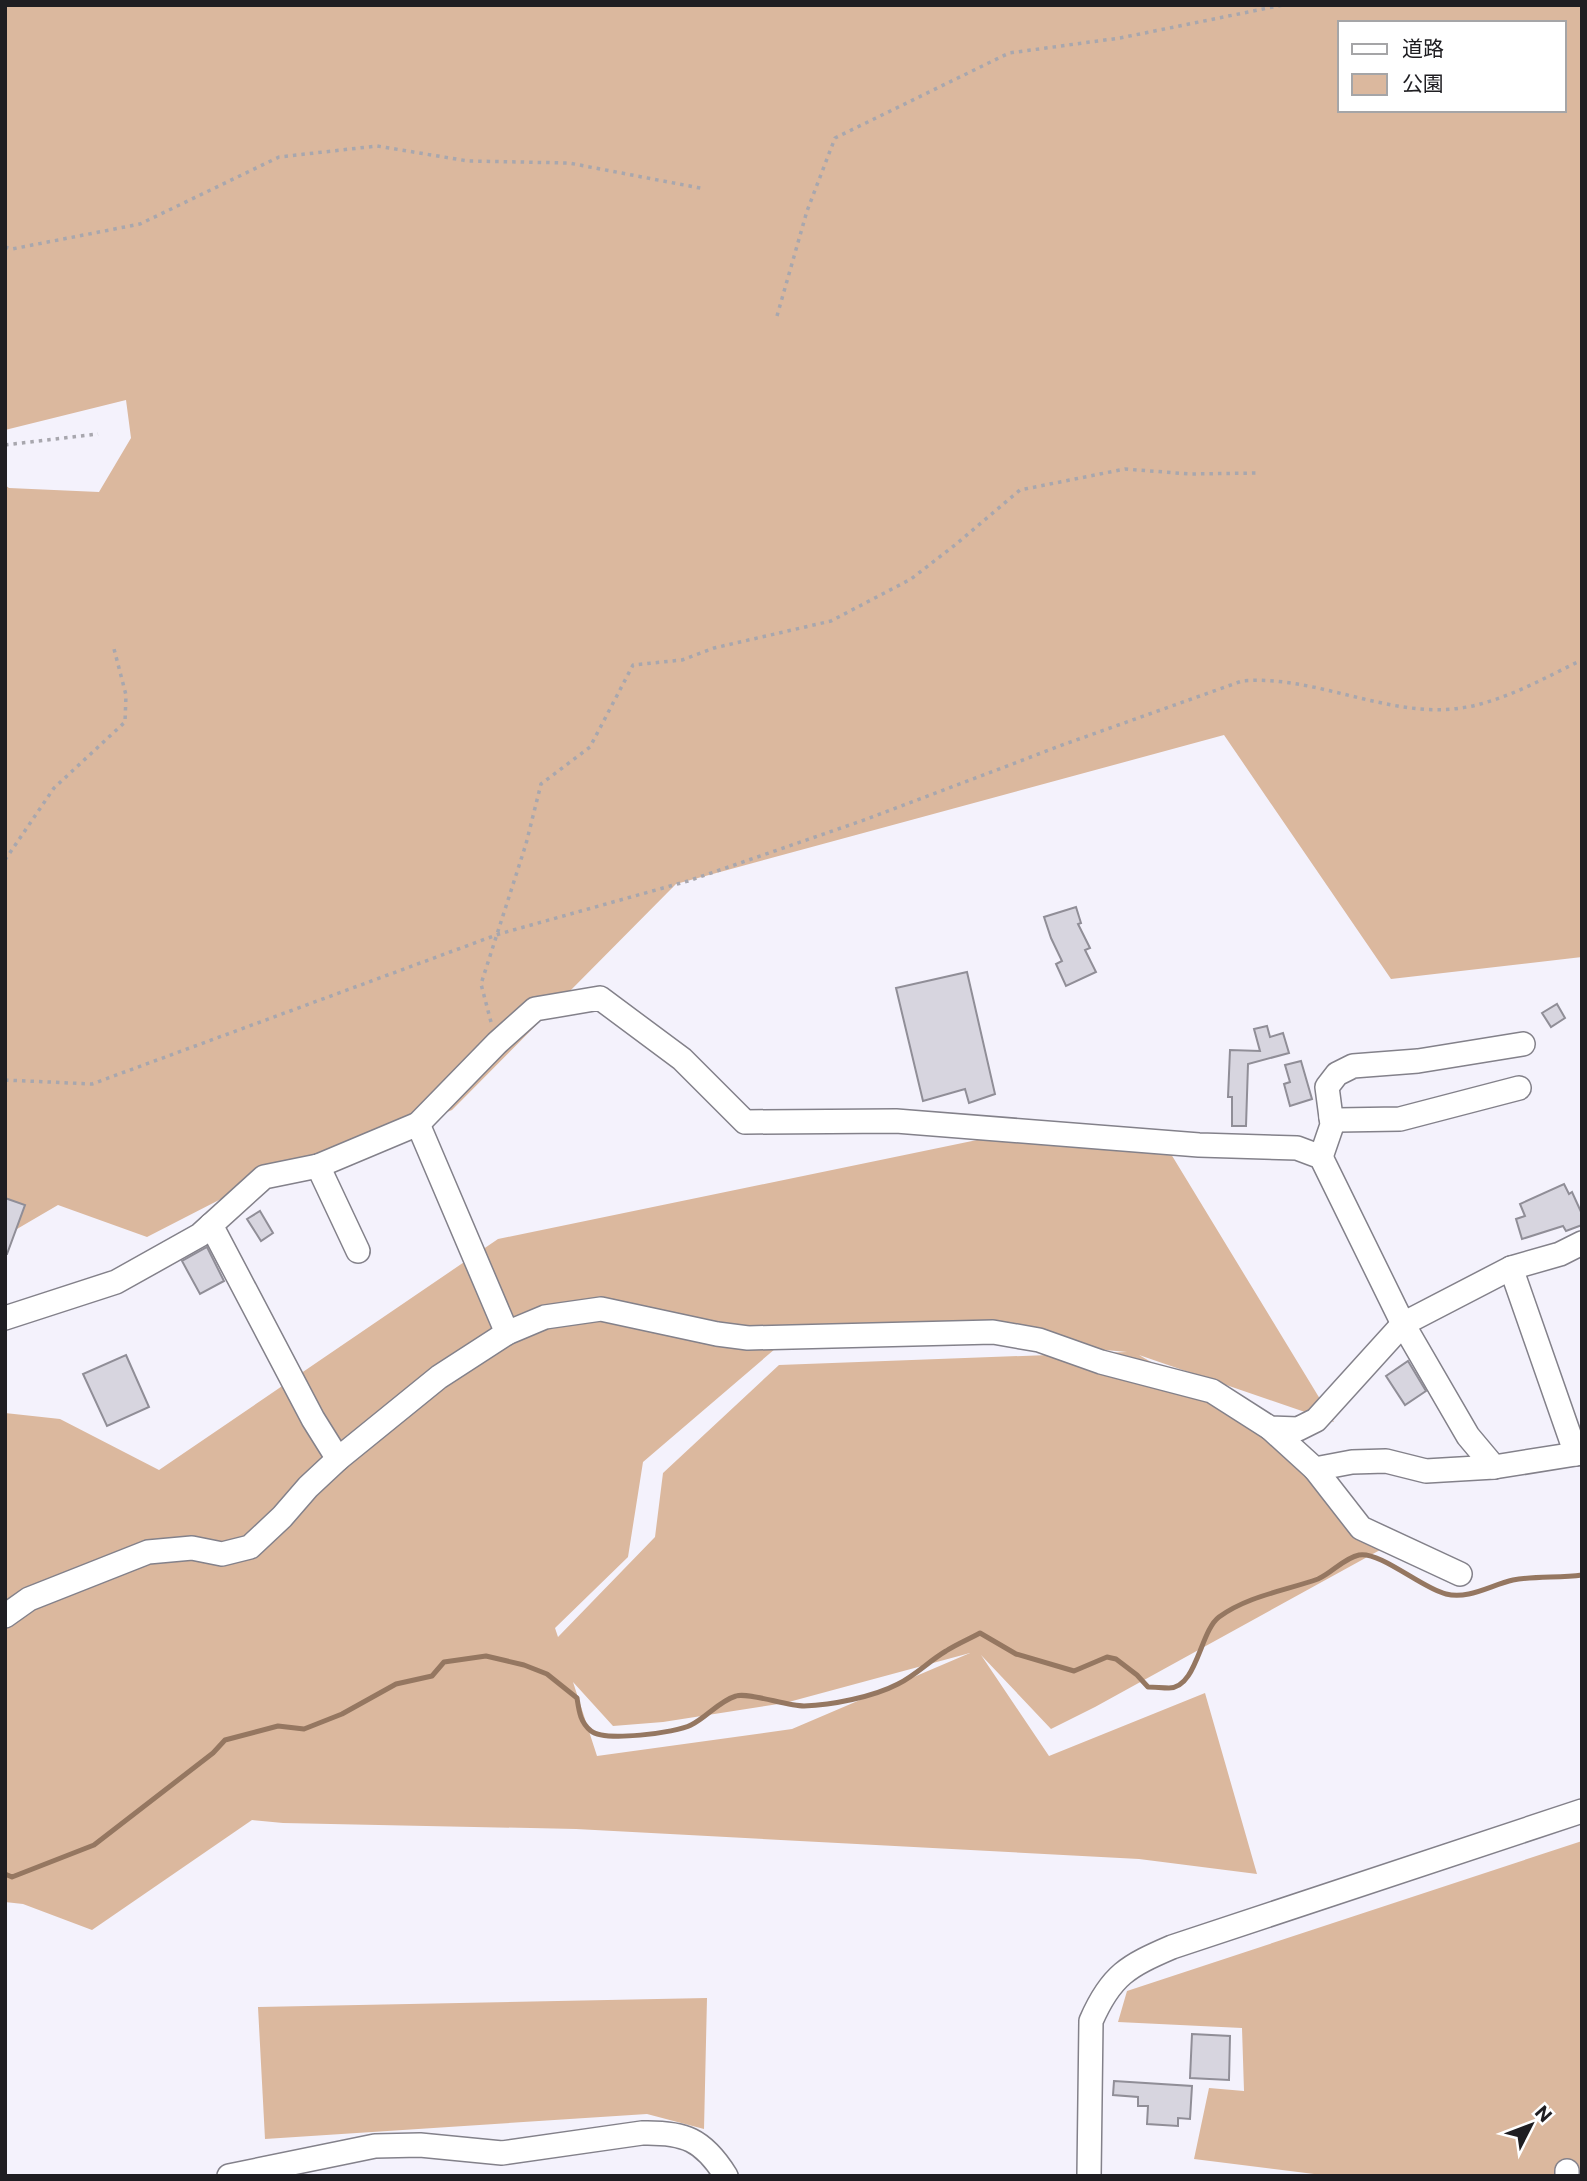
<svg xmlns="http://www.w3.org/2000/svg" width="1587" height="2181" viewBox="0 0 1587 2181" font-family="Commissioner,'Noto Sans JP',sans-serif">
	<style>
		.green { fill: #dbb89e; fill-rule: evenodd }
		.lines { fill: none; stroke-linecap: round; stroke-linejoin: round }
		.stream { stroke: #957761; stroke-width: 5 }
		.building { fill: #d7d5df; stroke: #908e97; stroke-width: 2 }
		.minor-casing { stroke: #83818a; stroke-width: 26 }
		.path { stroke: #a8a7ae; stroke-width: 3.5; stroke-dasharray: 3.5 5; stroke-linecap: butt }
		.minor { stroke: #fff; stroke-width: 23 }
	</style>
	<rect width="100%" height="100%" fill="#f4f2fc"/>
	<g class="green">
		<path d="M5 5H1582V957L1391 979 1224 735 676 884 452 1110 318 1166 264 1177 147 1237 58 1205 5 1236V485L9 488 99 492 131 438 126 400 5 430ZM1340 23H1564V110H1340Z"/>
		<path d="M1020 1131 1171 1154 1334 1422 1139 1355 1278 1436 1380 1550 1095 1707 1051 1729 981 1655 1049 1756 1205 1693 1257 1874 1139 1859 576 1829 283 1823 252 1820 92 1930 23 1904 5 1902V1413L60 1419 159 1470 498 1239ZM919 1333 1127 1352 779 1365 663 1473 655 1537 558 1637 555 1628 628 1557 643 1462 789 1337ZM970 1653 792 1729 597 1756 573 1682 613 1726 663 1722 785 1703Z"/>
		<path d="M1582 1841V2176H1330L1194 2159 1209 2088 1244 2091 1242 2028 1118 2022 1127 1991Z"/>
		<path d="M707 1998 704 2129 647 2114 265 2139 258 2007Z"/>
	</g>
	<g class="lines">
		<path class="stream" d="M5 1874 12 1877 94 1845 213 1753 225 1740 278 1726 304 1729 342 1714 396 1684 432 1676 444 1662 486 1656 524 1665 547 1674 577 1698C579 1711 580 1722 591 1731 604 1742 676 1733 691 1725 706 1718 719 1701 736 1696 748 1692 787 1706 804 1706 832 1705 873 1697 898 1684 916 1675 929 1661 946 1651 957 1644 969 1639 980 1633L1016 1654 1074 1671 1107 1657 1116 1659 1137 1675 1148 1687C1155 1687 1162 1688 1169 1688 1197 1688 1200 1631 1219 1617 1248 1596 1284 1591 1318 1579 1332 1573 1344 1558 1359 1555 1380 1551 1423 1589 1446 1594 1468 1600 1491 1585 1513 1580 1535 1576 1559 1578 1582 1575"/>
	</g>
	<g class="building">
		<path d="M1076 907 1081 923 1078 924 1090 948 1085 950 1096 972 1066 986 1056 964 1062 961 1051 938 1044 917Z"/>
		<path d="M967 972 995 1094 969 1103 965 1089 923 1101 896 988Z"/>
		<path d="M1557 1004 1565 1018 1551 1027 1542 1013Z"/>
		<path d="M1267 1026 1270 1037 1283 1033 1289 1053 1248 1064 1246 1126H1232V1097H1228L1230 1050 1260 1051 1254 1029Z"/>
		<path d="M1301 1061 1312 1099 1290 1106 1284 1084 1290 1082 1285 1065Z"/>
		<path d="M1564 1184 1569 1194 1572 1192 1582 1214V1225L1566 1231 1563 1226 1522 1239 1516 1219 1525 1216 1520 1204Z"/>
		<path d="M5 1198 25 1205 7 1254H5Z"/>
		<path d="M260 1211 273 1233 261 1241 247 1219Z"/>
		<path d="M207 1247 224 1281 200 1294 182 1261Z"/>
		<path d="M126 1355 149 1407 107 1426 83 1374Z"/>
		<path d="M1408 1361 1426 1391 1405 1405 1386 1376Z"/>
		<path d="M1192 2034 1230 2036 1229 2080 1190 2078Z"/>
		<path d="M1114 2081 1192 2086 1190 2119 1178 2118V2126L1147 2124 1148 2106H1138V2097L1113 2095Z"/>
	</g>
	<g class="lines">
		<defs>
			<g id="minor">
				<path d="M1331 1117 1338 1120 1400 1119 1519 1088"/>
				<path d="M418 1124 507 1333"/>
				<path d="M1321 1157 1332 1125 1327 1087 1337 1074 1353 1066 1418 1061 1523 1044"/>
				<path d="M318 1166 358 1251"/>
				<path d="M211 1225 313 1419 338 1459"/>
				<path d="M1511 1268 1576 1454"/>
				<path d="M5 1318 116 1282 200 1235 264 1177 318 1166 418 1124 497 1043 535 1009 600 998 682 1059 745 1122 896 1121 1199 1145 1297 1148 1321 1157 1403 1324 1468 1436 1494 1467 1582 1453"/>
				<path d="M1270 1428 1315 1469 1352 1462 1386 1461 1426 1471 1494 1467"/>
				<path d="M1315 1469 1361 1528 1460 1574"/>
				<path d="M5 1616 29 1599 148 1552 192 1548 222 1554 250 1547 282 1517 308 1487 338 1459 439 1377 507 1333 545 1317 601 1309 717 1334 748 1338 993 1332 1039 1340 1101 1362 1212 1391 1270 1428 1298 1429 1316 1420 1403 1324 1511 1268 1560 1254 1582 1243"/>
				<path d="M1567 2171V2176"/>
				<path d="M229 2176 375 2146 420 2145 502 2153 642 2133C684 2132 703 2139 726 2176"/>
				<path d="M1089 2176 1091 2021C1111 1975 1128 1966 1172 1947L1582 1811"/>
			</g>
		</defs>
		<use href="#minor" class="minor-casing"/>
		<g class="path">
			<path d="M5 247 12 249 140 224 279 157 377 146 468 161 569 163 705 189"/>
			<path d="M777 316 807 211 835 138 1009 53 1120 38 1283 5"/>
			<path d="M5 445 98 434"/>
			<path d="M5 860 54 788 125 722 126 695 113 645"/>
			<path d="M491 1022 481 984 526 844 541 784 590 747 633 665 682 660 714 648 831 621 911 579 955 545 1020 490 1125 469 1190 474 1260 473"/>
			<path d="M5 1080 92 1084 499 934 688 881 867 819 1065 744 1242 681C1313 674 1390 719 1461 708 1503 702 1544 678 1582 660"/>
		</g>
		<use href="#minor" class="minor"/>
	</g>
	<rect width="1587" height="2181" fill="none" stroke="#1f1e22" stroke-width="14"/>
	<rect x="1338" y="21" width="228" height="91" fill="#ffffff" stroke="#a5a5a7" stroke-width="2"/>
	<rect x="1352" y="44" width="35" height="10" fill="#ffffff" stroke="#a5a5a7" stroke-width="2"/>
	<text x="1402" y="56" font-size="21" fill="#1f1e22">道路</text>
	<rect x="1352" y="74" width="35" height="21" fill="#dbb89e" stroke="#a5a5a7" stroke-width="2"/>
	<text x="1402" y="91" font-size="21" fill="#1f1e22">公園</text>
	<g transform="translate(1531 2125) rotate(48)" stroke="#ffffff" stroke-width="5" paint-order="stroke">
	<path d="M0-5L12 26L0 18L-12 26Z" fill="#1f1e22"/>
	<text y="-10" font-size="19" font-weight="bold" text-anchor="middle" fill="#1f1e22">N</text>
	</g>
</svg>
